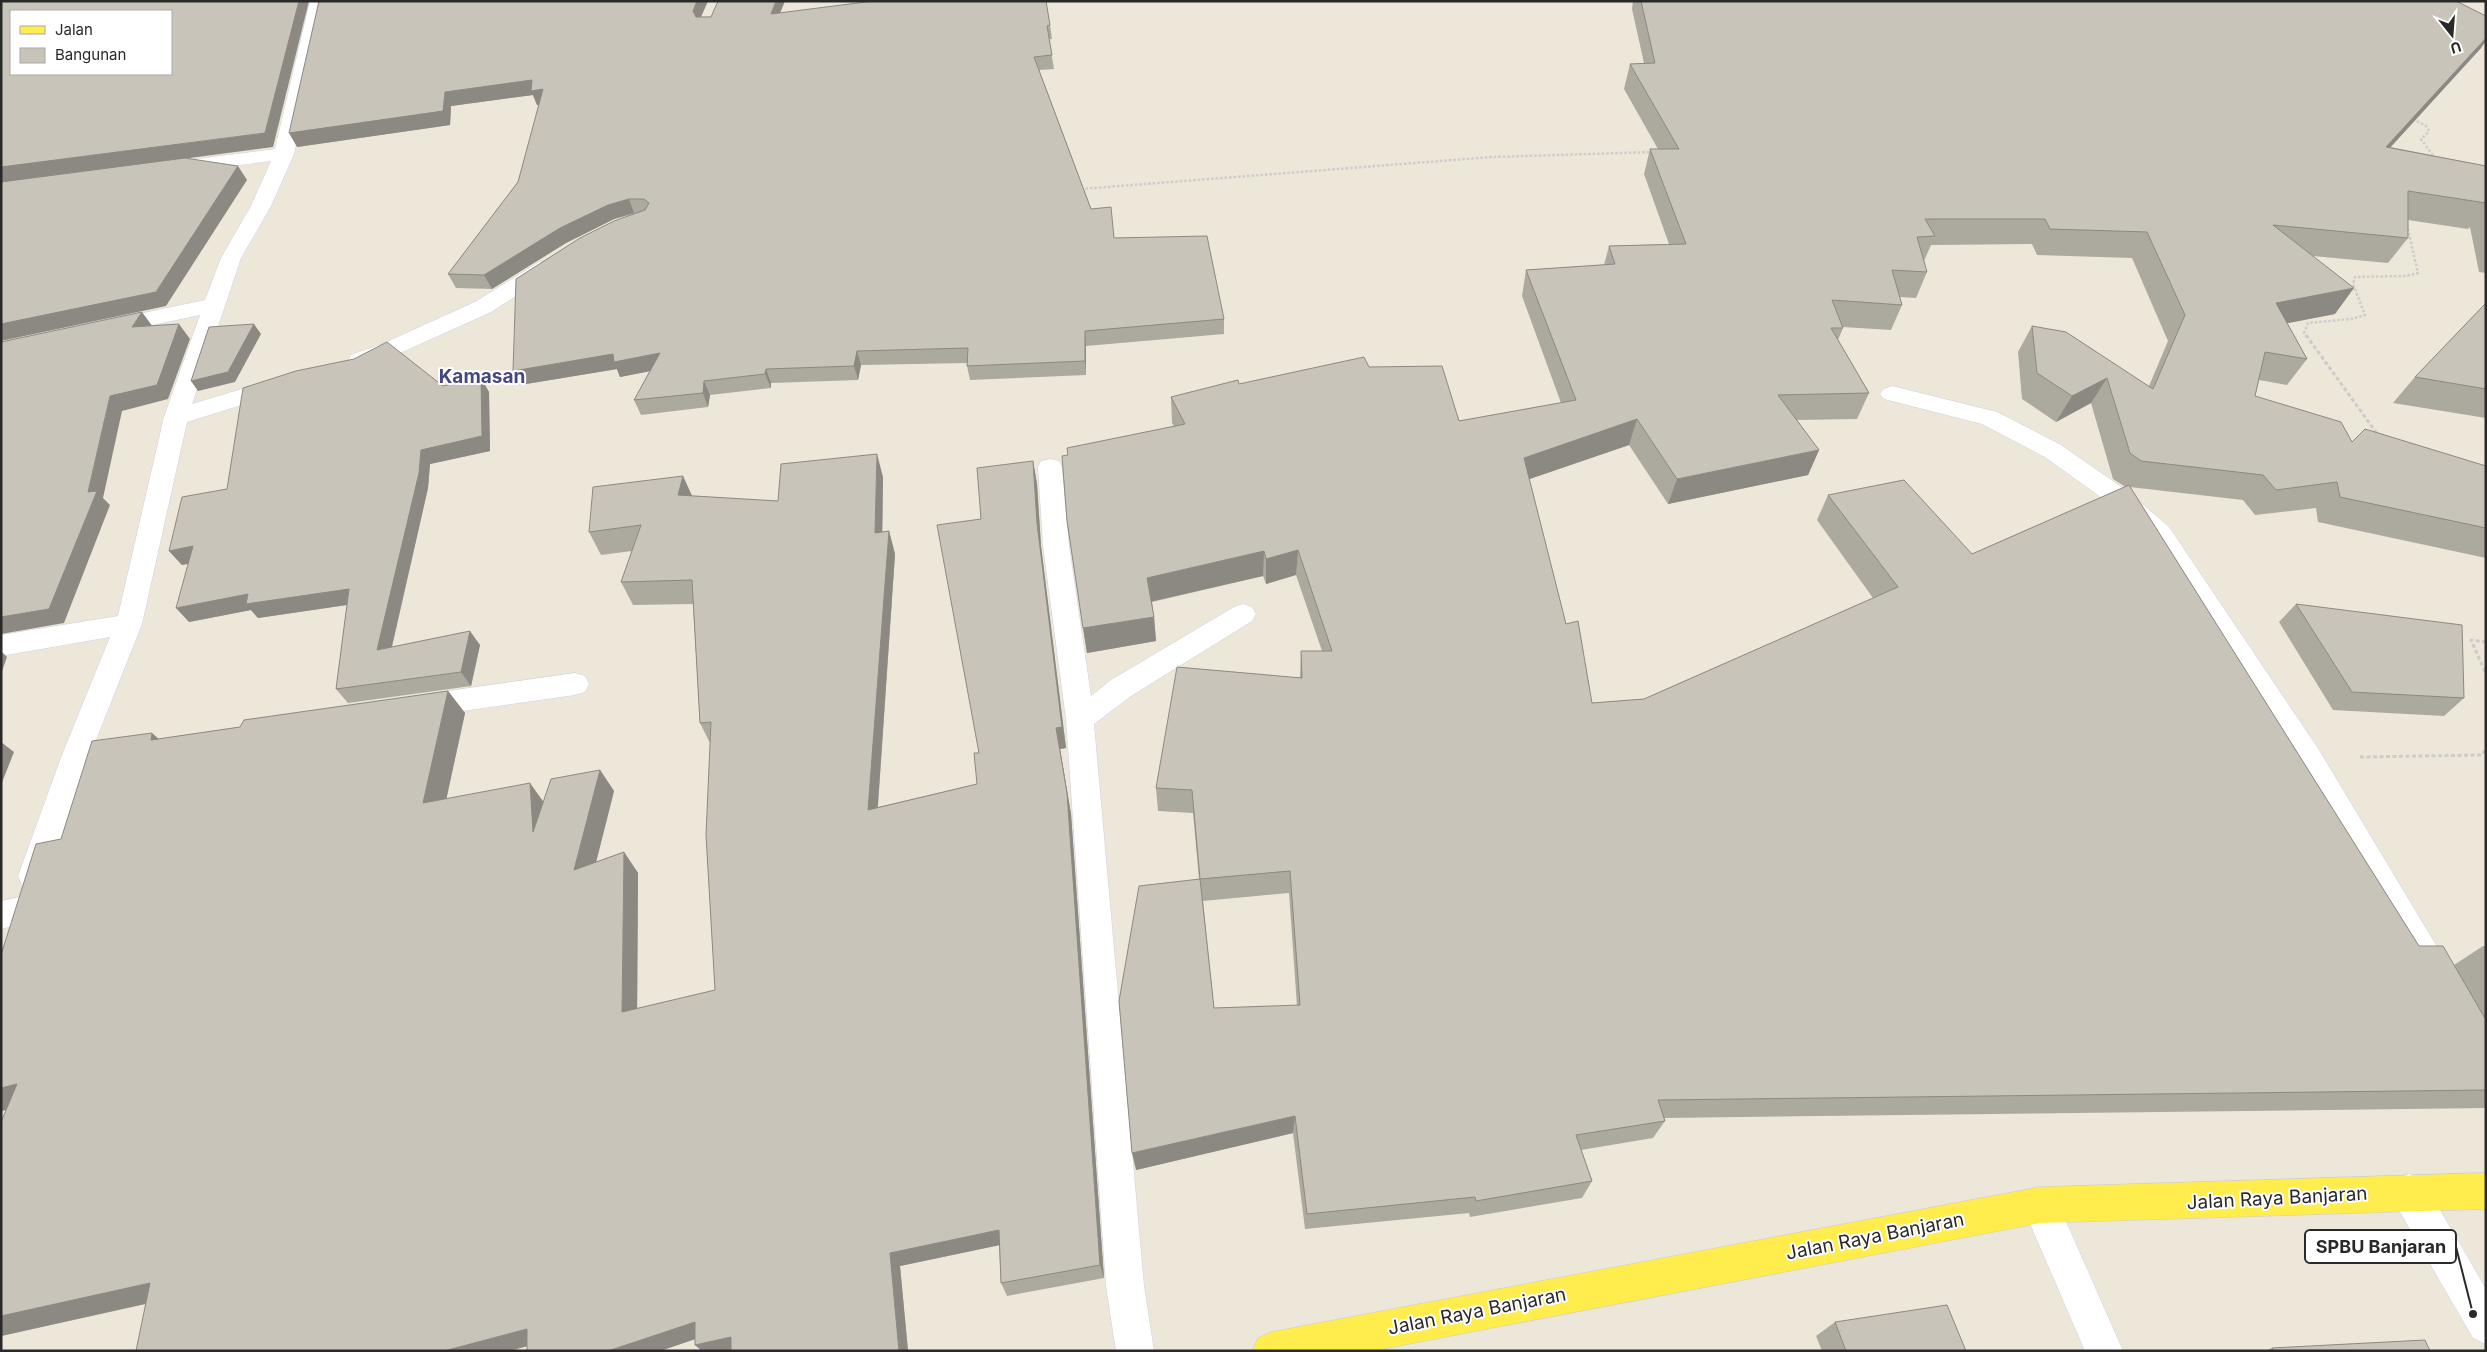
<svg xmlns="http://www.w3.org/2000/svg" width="2487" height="1352" viewBox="0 0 2487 1352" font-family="Inter,sans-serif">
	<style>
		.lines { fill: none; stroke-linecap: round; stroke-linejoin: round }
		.minor-casing { stroke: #ced0e4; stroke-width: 1 }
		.major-casing { stroke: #ccc; stroke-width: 1 }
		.path-far1 { stroke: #ccc; stroke-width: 2.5; stroke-dasharray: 2.5 2; stroke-linecap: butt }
		.path { stroke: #ccc; stroke-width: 3; stroke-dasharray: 4 2.5; stroke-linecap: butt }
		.minor { fill: #fff; fill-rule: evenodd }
		.major { fill: #ffec4d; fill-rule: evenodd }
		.wall { fill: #aca99f; fill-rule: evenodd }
		.shaded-wall { fill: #8c8982 }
		.building { fill: #c8c4b9; stroke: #8c8982; fill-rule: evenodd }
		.labels { text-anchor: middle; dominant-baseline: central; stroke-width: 4; stroke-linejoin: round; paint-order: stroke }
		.quarter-label { font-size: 19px; font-weight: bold; fill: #45487e; stroke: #fff }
		.near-street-label { font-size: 19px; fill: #292929; stroke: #fff }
		.leader { fill: none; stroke: #292929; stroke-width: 2 }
		.callout-dot { fill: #292929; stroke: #fff; stroke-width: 2 }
		.callout { fill: #fff; stroke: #292929; stroke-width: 2 }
		.callout-label { font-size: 18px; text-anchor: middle; font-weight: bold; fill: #292929 }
	</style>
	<rect width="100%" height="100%" fill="#ede7d9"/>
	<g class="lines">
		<defs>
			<g id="minor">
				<path d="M310 1H327L294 154 271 206 241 258 192 404 278 378 286 381 289 386 286 391 187 422 142 624 90 755 48 876 44 885 33 889 22 885 18 876 62 755 110 637 1 656V635L118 616 164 417 200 315 110 334 102 332 99 327 102 322 110 320 205 300 221 258 251 206 271 161 181 173 174 171 171 167 174 163 181 161 275 149Z"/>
				<path d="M546 261 553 262 557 267 553 272 491 312 398 354 359 367 351 365 348 360 351 355 382 344 475 302 539 262Z"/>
				<path d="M1892 386 1997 412 2061 445 2127 491 2169 527 2319 750 2449 967 2454 978 2449 989 2438 993 2427 989 2299 766 2151 539 2109 503 2045 457 1982 424 1884 399 1880 394 1884 389Z"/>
				<path d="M1050 459 1059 461 1062 467 1069 546 1091 696 1111 680 1234 607 1243 604 1252 607 1256 614 1252 621 1131 696 1094 724 1144 1286 1154 1351H1116L1106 1286 1066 719 1043 546 1038 467 1041 461Z"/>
				<path d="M575 673 585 676 589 684 585 692 575 695 420 717 410 714 406 706 410 698 420 695Z"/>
				<path d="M20 897 31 901 36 911 31 921 1 929V901Z"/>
				<path d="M2409 1174 2422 1179 2486 1289V1344L2473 1338 2396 1205 2391 1192 2396 1179Z"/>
				<path d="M2040 1187 2053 1192 2123 1351H2085L2022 1205 2027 1192Z"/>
			</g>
			<path id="major" d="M2486 1173V1209L2040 1223 1372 1351H1252L1258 1338 1271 1332 2040 1187Z"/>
		</defs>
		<use href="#minor" class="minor-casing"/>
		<use href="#major" class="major-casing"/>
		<g class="path-far1">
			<path d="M2413 119 2426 126 2429 131 2421 139 2434 157"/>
			<path d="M1081 189 1492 157 1653 152"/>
			<path d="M2307 337 2304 333 2308 323 2351 319 2365 315 2353 284 2355 277 2405 276 2418 273 2407 225"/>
		</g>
		<g class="path">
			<path d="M2306 335 2378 435"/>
			<path d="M2486 642 2471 640 2486 674"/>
			<path d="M2360 757 2482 755 2486 749"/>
		</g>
		<use href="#minor" class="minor"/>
		<use href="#major" class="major"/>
	</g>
	<g class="wall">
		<path d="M319 1H708L701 17 781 13 1050 25 1052 39H1049L1054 69 1039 70 1091 209 1114 238 1224 319V334L1086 346V375L970 380 967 366V363L861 365 858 380 771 383V388L710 395 708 407 641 415 634 400 650 371 620 377 617 369 520 385 513 371 637 213 614 219 566 243 492 289 456 288 448 274 518 182 539 105H537L533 95 451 106 450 125 297 147Z"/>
		<path d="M1633 1H2456L2481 48 2390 147 2486 166V273L2479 272 2470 227 2468 229 2408 220V238L2388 263 2313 256 2335 314 2287 323 2307 359 2287 385 2259 380 2255 396 2352 442 2486 466V558L2318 522 2316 508 2255 515 2243 500 2130 487 2419 946 2454 965 2483 946H2486V1108L1664 1118 1665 1121 1653 1138 1581 1150 1592 1181 1582 1198 1470 1217 1469 1213 1305 1229 1293 1133 1136 1170 1199 879 1193 813 1158 811 1156 788 1300 677 1301 651H1322L1296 575 1266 584 1263 576 1152 602 1154 617 1156 641 1087 653 1067 521 1068 455 1174 426 1172 423 1171 397 1239 384 1369 367 1459 421 1561 403 1522 296 1526 270 1604 265 1609 246 1669 244 1644 174 1650 149H1658L1624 89 1630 64 1644 63 1632 9ZM2032 244 2037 255 2132 258 2168 341 2149 386 2032 326 2018 352 2022 399 2056 422 2091 403 2113 479 2124 486 2125 487 1972 554 1828 495 1817 520 1873 598 1644 699 1592 703 1566 624 1529 479 1629 445 1668 504 1808 475 1819 450 1797 420 1857 419 1869 393 1838 340 1843 328V327L1891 330 1902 305 1900 297 1916 298 1927 272 1924 261 1931 245ZM1289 893 1297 1006 1214 1008 1203 901Z"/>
		<path d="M2486 303V418L2393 403 2415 377Z"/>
		<path d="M481 378 489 392 490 451 430 464 428 488 392 647 480 645 471 686 348 703 336 689 347 605 258 618 251 610 189 622 188 564 182 565 169 551 227 489 443 386Z"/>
		<path d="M1033 461 1037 484 1041 546 1066 748 1060 749 1071 814 1104 1278 1007 1296 1001 1283 999 1245 900 1266 908 1351H702L695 1345V1339L660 1351H527V1346L509 1351H136L146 1304 1 1336V1122L7 1110 1 1111V955L61 839 159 739 240 727 448 691 465 713 446 799 543 802 600 770 614 791 596 862 624 852 638 873 637 1009 715 990 710 743 700 723 693 604 633 605 621 582 632 551 601 555 589 532 692 496 778 501 883 477 882 532 889 531 895 554 878 807 977 784 979 753 981 519Z"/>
		<path d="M2296 604 2464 698 2444 716 2333 710 2279 622Z"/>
		<path d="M1835 1322 1966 1351H1822L1816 1336Z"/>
		<path d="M2272 1348 2430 1351H2265Z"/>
	</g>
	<g class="shaded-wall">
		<path d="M299 1H309L273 147 1 183V167Z"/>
		<path d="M697 1H708L697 25 693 11Z"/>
		<path d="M776 1H785L774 28 771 14Z"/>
		<path d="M2486 38V41L2481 48 2368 172 2386 147Z"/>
		<path d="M532 80 543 89 549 103 537 105 533 95 451 106 450 125 297 147 289 133 445 92Z"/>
		<path d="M238 166 247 180 166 306 1 341V324Z"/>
		<path d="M629 199 634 213 614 219 566 243 492 289 484 275 560 228 608 205Z"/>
		<path d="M2354 288 2335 314 2257 329 2276 303Z"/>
		<path d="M142 312 153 327H132Z"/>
		<path d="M179 324 190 339 168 399 122 411 103 498 110 505 64 623 1 634V617L88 492 110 396Z"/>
		<path d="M254 324 261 334 235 382 198 391 191 381Z"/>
		<path d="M1085 331 1086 346V375L1085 361Z"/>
		<path d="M857 351 861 365 858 380 854 366Z"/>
		<path d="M660 353 666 368 620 377 617 369 520 385 513 371 613 354Z"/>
		<path d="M766 369 771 383V388L765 374Z"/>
		<path d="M481 378 489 392 490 451 430 464 428 488 388 663 377 650 421 450Z"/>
		<path d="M2107 378 2091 403 2056 422 2072 396Z"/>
		<path d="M704 381 710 395 708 407 703 393Z"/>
		<path d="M1637 419 1629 445 1518 483 1524 458Z"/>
		<path d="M1819 450 1808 475 1668 504 1677 479Z"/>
		<path d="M877 454 883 477 882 556 875 533Z"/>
		<path d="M1033 461 1037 484 1041 546 1066 748 1060 749 1071 814 1104 1278 1100 1265 1037 523Z"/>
		<path d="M683 476 694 500 678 495Z"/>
		<path d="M889 531 895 554 876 831 868 810Z"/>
		<path d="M193 546 206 560 182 565 169 551Z"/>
		<path d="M1298 550 1296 575 1266 584V559Z"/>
		<path d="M1264 551 1263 576 1149 602 1147 578Z"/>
		<path d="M349 589 360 603 258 618 251 610 189 622 176 608 248 594Z"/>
		<path d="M1154 617 1156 641 1087 653 1083 628Z"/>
		<path d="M470 631 480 645 471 686 461 672Z"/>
		<path d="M1 651 7 657 1 674Z"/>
		<path d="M448 691 465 713 441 824 423 803Z"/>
		<path d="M152 733 176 754 151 740Z"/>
		<path d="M1 742 14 752 1 785Z"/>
		<path d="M600 770 614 791 589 890 574 870Z"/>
		<path d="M530 783 545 804 533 832Z"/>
		<path d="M624 852 638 873 637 1030 622 1012Z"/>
		<path d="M17 1084 48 1101 1 1111V1088Z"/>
		<path d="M1295 1116 1293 1133 1136 1170 1132 1153Z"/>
		<path d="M999 1230 1005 1244 900 1266 908 1351H899L890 1253Z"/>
		<path d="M150 1283 180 1296 1 1336V1316Z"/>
		<path d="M695 1322 710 1334 660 1351H608Z"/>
		<path d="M527 1329 547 1341 509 1351H444Z"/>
		<path d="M731 1337 735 1351H702L695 1345Z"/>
	</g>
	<g class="building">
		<path d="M1 1H299L265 133 1 167ZM11 11H171V74H11Z"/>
		<path d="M319 1H697L693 11 696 17H711L718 1H776L771 14 873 1H1046L1050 25 1047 26 1052 55 1034 57 1091 209 1111 207 1114 238 1207 236 1224 319 1085 331V361L967 366 968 348 857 351 854 366 766 369 765 374 704 381 703 393 634 400 660 353 614 362 613 354 513 371 516 279 580 238 614 221 645 210 649 203 644 199H629L608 205 560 228 484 275 448 274 518 182 543 89 531 91 532 80 445 92 443 111 289 133Z"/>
		<path d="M1641 1H2456L2486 16V38L2386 147 2486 166V203L2408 191V238L2273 225 2354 288 2276 303 2307 359 2265 352 2255 396 2341 422 2352 442 2365 429 2486 466V528L2340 497 2337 482 2276 490 2263 475 2141 461 2130 453 2107 378 2072 396 2037 373 2032 326 2066 332 2153 389 2185 315 2147 232 2050 229 2045 219H1925L1935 236 1917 237 1927 272 1892 270 1902 305 1832 300 1843 328H1831L1869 393 1778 395 1819 450 1677 479 1637 419 1524 458 1566 624 1578 621 1592 703 1644 699 1898 587 1828 495 1904 480 1972 554 2129 485 2419 946H2443L2486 1020V1090L1658 1100 1665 1121 1576 1135 1592 1181 1476 1201 1475 1197 1307 1214 1295 1116 1132 1153 1119 1001 1139 886 1200 879 1192 790 1156 788 1177 667 1302 678 1301 651H1332L1298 550 1266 559 1264 551 1147 578 1154 617 1083 628 1067 521 1062 456 1068 455 1067 448 1185 424 1171 397 1238 380 1239 384 1364 357 1369 367 1442 366 1459 421 1576 400 1526 270 1615 264 1609 246 1686 244 1650 149H1679L1630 64 1655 63ZM1290 871 1300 1005 1214 1008 1200 879Z"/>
		<path d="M185 158 238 166 156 292 1 324V182Z"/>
		<path d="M2486 303V389L2415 377Z"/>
		<path d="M142 312 132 327 179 324 157 385 110 396 88 492 97 491 49 609 1 617V342Z"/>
		<path d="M254 324 228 372 191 381 209 327Z"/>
		<path d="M387 342 443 386 481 378 482 436 421 450 419 473 377 650 470 631 461 672 336 689 349 589 246 604 248 594 176 608 193 546 169 551 182 497 227 489 243 388 296 371 354 359Z"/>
		<path d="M877 454 875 533 889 531 868 810 977 784 974 753H979L937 525 981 519 977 468 1033 461 1037 523 1062 727 1056 728 1067 793 1100 1265 1001 1283 999 1230 890 1253 899 1351H731V1337L695 1345V1322L608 1351H527V1329L444 1351H136L150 1283 1 1316V1122L17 1084 1 1088V955L36 844 61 839 92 741 152 733 151 740 240 727 244 720 448 691 423 803 530 783 533 832 551 779 600 770 574 870 624 852 622 1012 715 990 706 835 711 722 700 723 692 580 621 582 641 525 589 532 593 487 683 476 678 495 778 501 781 464Z"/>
		<path d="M2296 604 2462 625 2464 698 2352 692Z"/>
		<path d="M1947 1305 1966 1351H1846L1835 1322Z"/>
		<path d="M2425 1340 2430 1351H2273L2272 1348Z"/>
	</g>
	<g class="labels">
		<g class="quarter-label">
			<text x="482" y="376">Kamasan</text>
		</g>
		<g class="near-street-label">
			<text transform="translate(2277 1198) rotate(-3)">Jalan Raya Banjaran</text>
			<text transform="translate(1875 1236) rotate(-11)">Jalan Raya Banjaran</text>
			<text transform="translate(1477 1311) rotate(-11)">Jalan Raya Banjaran</text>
		</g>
	</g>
	<path class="leader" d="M2473 1314L2456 1247"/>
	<circle class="callout-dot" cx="2473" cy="1314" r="5"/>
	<rect class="callout" x="2305" y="1230" width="151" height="33" rx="5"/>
	<g class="callout-label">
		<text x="2381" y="1253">SPBU Banjaran</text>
	</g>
	<rect width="2487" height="1352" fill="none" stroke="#292929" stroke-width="5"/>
	<rect x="10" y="10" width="162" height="65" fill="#ffffff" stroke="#a9a9a9"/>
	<rect x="20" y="26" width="25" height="8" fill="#ffec4d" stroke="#a9a9a9"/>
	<text x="55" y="35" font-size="15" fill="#292929">Jalan</text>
	<rect x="20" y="48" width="25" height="15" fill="#c8c4b9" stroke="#a9a9a9"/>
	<text x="55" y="60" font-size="15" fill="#292929">Bangunan</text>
	<g transform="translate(2452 35) rotate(163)" stroke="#ffffff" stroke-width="4" paint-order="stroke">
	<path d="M0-4L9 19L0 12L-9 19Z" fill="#292929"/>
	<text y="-8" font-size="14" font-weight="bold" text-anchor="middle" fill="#292929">U</text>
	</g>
</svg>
